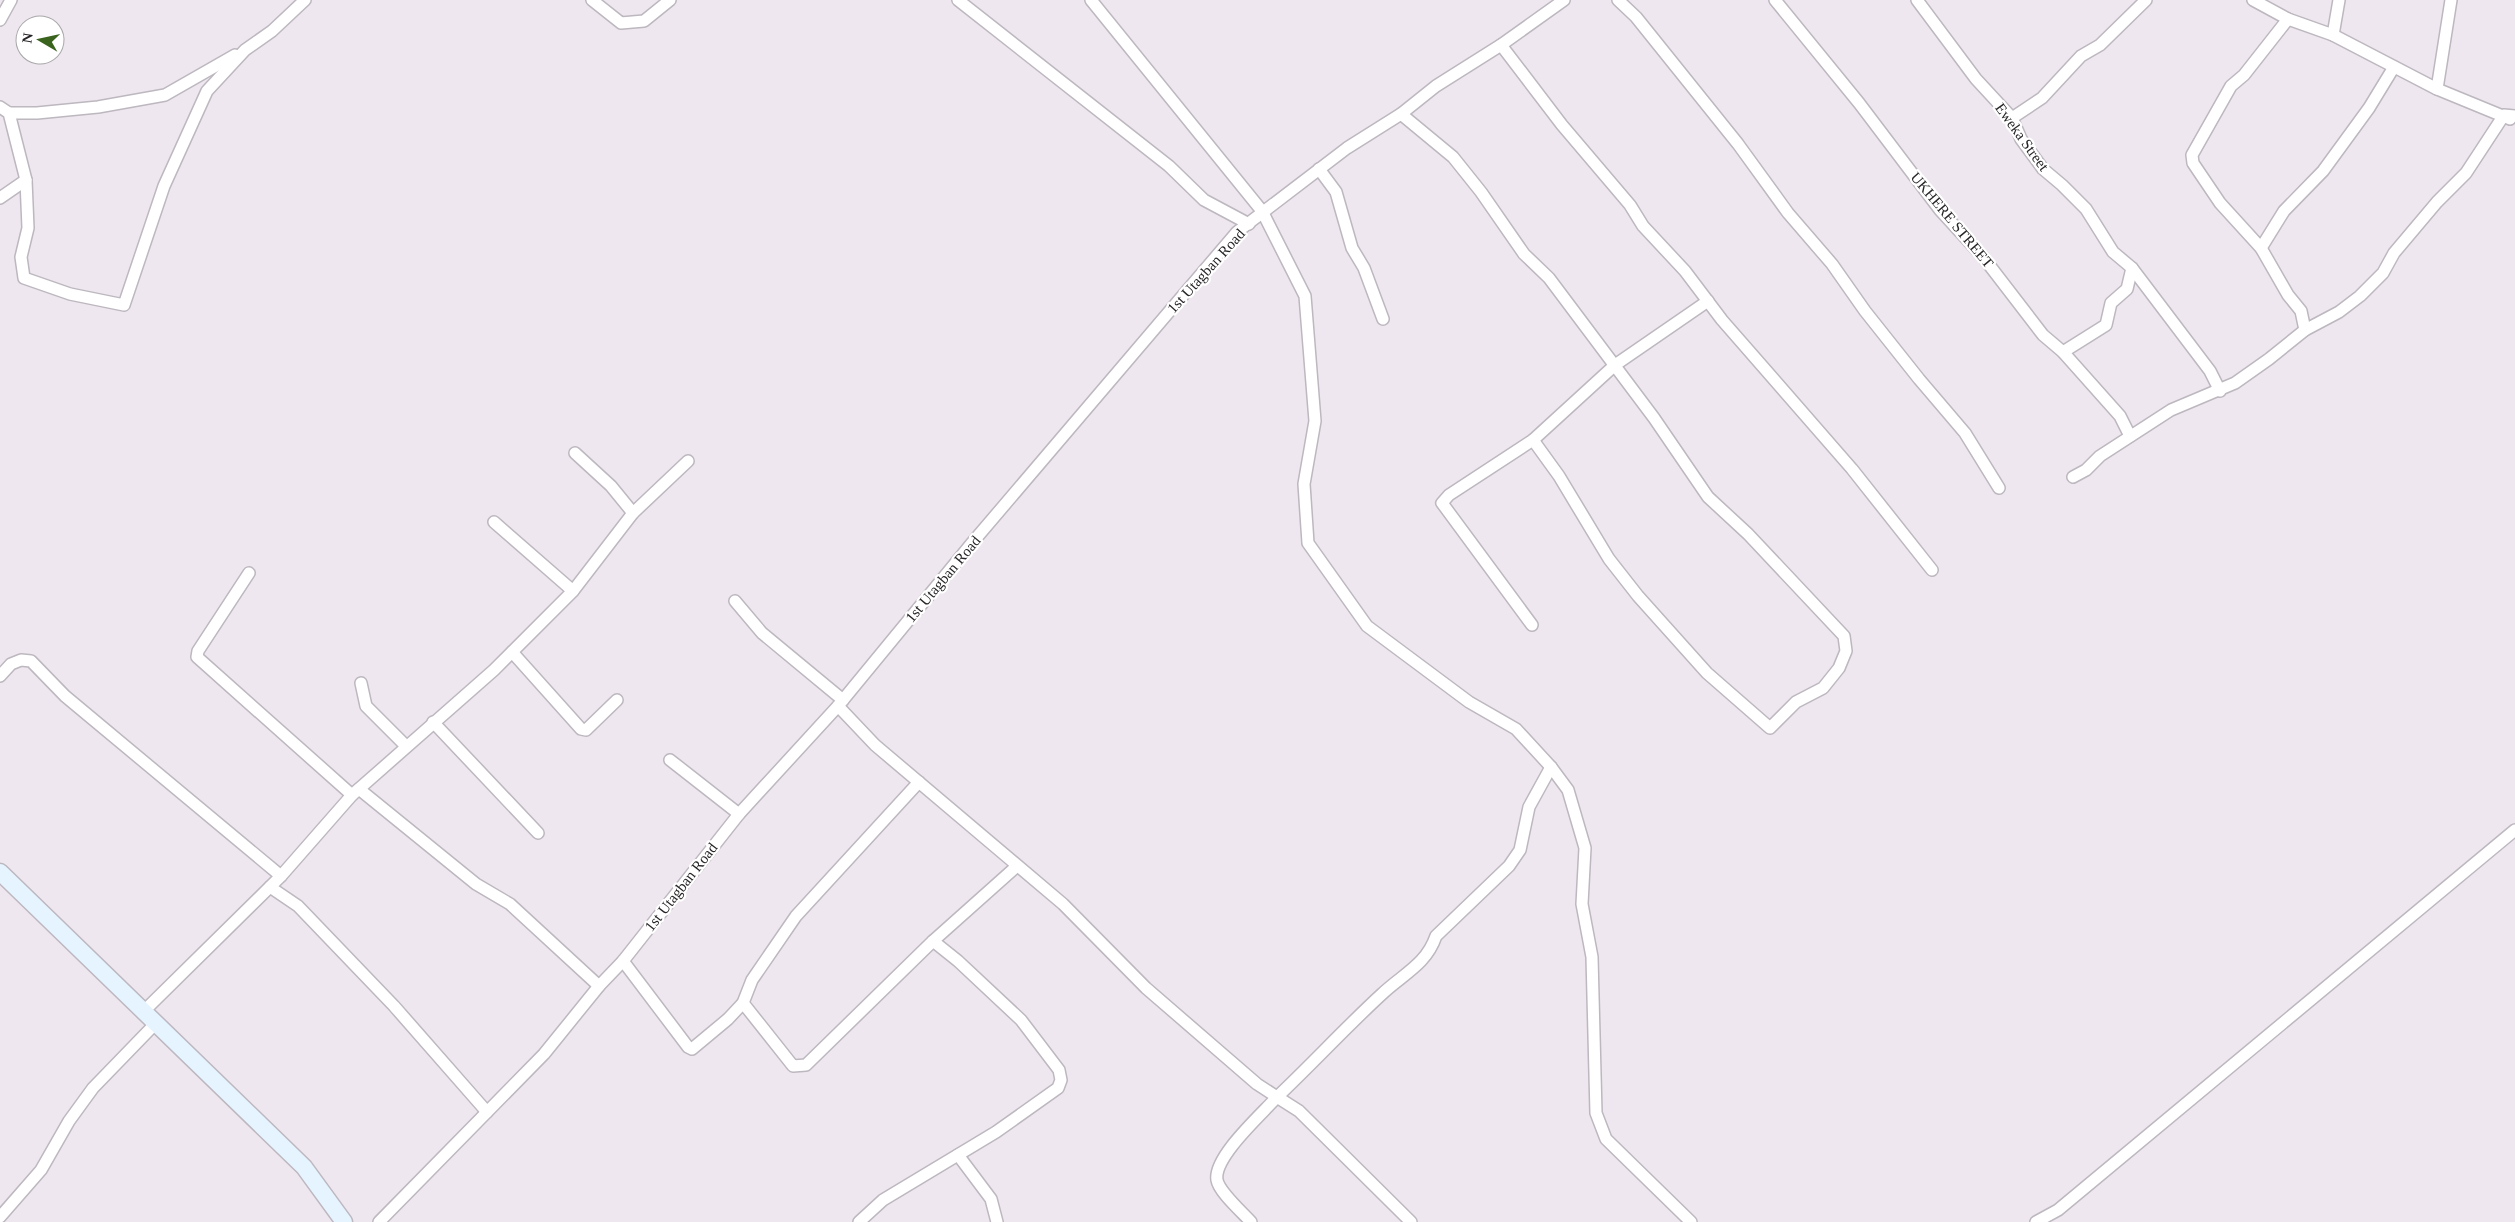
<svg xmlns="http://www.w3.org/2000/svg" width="2515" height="1222" viewBox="0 0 2515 1222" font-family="Georgia,serif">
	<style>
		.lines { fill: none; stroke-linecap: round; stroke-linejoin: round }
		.minor-casing { stroke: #bdb7bf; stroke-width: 14 }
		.secondary-casing { stroke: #bdb7bf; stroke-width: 19 }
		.minor { stroke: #fff; stroke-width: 11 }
		.secondary { stroke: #e6f4ff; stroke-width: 16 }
		.labels { text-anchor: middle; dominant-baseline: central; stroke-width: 4.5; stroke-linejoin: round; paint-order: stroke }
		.street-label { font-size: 15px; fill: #272527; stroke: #fff }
	</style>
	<rect width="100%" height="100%" fill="#eee7ef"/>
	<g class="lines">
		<defs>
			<g id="minor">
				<path d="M592 0 621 23 644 21 670 0"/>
				<path d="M958 0 1169 166 1204 200 1249 224"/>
				<path d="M1091 0 1262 211 1305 296 1315 421 1304 484 1308 543 1367 626 1469 702 1516 729 1551 767 1568 790 1585 848 1582 904 1592 957 1596 1113 1606 1139 1691 1222"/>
				<path d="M1618 0 1636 17 1738 144 1788 213 1832 264 1865 311 1919 379 1965 433 1999 488"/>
				<path d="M1775 0 1859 103 1940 210 1983 257 2043 335 2063 352 2120 416 2130 436"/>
				<path d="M1917 0 1976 79 2012 118 2021 139 2043 169 2062 185 2086 209 2113 252 2132 268 2210 371 2220 391"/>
				<path d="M2253 0 2288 19 2333 35 2437 89 2510 119"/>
				<path d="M2288 19 2244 75 2231 86 2192 155 2193 163 2220 203 2261 248 2288 295 2301 311 2305 330"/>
				<path d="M0 20 11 0"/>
				<path d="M2333 35 2339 0"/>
				<path d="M1501 45 1562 125 1630 205 1643 226 1685 271 1722 320 1852 469 1932 570"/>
				<path d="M2437 89 2451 0"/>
				<path d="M0 107 9 113 26 180 28 228 21 257 24 278 70 294 124 305 164 186 207 91 245 50 272 31 305 0"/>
				<path d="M9 113H37L98 107 165 95 235 55"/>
				<path d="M1401 114 1453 157 1481 192 1524 254 1549 278 1654 418 1708 497 1748 534 1844 636 1846 651 1839 668 1823 688 1796 702 1770 728 1707 673 1638 596 1609 559 1559 476 1533 440"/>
				<path d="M2012 118 2042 98 2081 56 2100 45 2146 0"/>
				<path d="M1319 169 1336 192 1352 248 1364 268 1383 319"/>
				<path d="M0 198 26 180"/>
				<path d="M2261 248 2284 211 2323 171 2369 108 2394 67"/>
				<path d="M2063 352 2106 325 2111 303 2127 289 2132 268"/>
				<path d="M575 453 611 486 633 513"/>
				<path d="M2073 477 2086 470 2100 456 2171 410 2235 383 2269 359 2305 330 2339 312 2360 296 2383 273 2394 253 2437 202 2466 173 2504 115 2515 116"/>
				<path d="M494 522 573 591"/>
				<path d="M249 573 198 651 197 657 352 795"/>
				<path d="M735 601 762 633 843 700"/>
				<path d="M1532 625 1442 503 1449 495 1533 440 1615 365 1708 301"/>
				<path d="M512 652 581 729 586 730 617 700"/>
				<path d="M0 676 11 664 21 660 31 661 65 696 281 876"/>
				<path d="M361 683 366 706 406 746"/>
				<path d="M838 706 875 745 1063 904 1146 988 1257 1084 1277 1097C1313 1063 1346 1027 1382 994 1403 974 1426 965 1436 936L1509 866 1520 850 1529 807 1551 767"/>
				<path d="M433 722 538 833"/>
				<path d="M670 760 739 814"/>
				<path d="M359 789 476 884 510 904 599 986"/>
				<path d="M270 887 298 906 394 1006 487 1112"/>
				<path d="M623 961 688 1047 692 1049 728 1019 743 1003 752 980 796 916 919 782"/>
				<path d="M743 1003 793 1066 806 1065 933 941 1017 866"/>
				<path d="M144 1011 281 876 352 795 494 670 573 591 633 513 688 461"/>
				<path d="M958 1155 991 1199 997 1222"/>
				<path d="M0 1217 41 1170 69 1121 93 1088 156 1023"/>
				<path d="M379 1222 544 1054 599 986 623 961 739 814 838 706 972 543 1237 232 1347 148 1401 114 1436 86 1501 45 1564 0"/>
				<path d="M859 1222 883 1200 996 1132 1058 1088 1061 1080 1059 1070 1021 1020 958 961 933 941"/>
				<path d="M1251 1222C1242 1212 1219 1192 1217 1180 1213 1157 1263 1113 1277 1097L1299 1111 1411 1222"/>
				<path d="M2036 1222 2058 1210 2515 830"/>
			</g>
			<path id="secondary" d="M0 872 304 1167 344 1222"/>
		</defs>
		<use href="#minor" class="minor-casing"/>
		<use href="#secondary" class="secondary-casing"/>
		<use href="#minor" class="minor"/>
		<use href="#secondary" class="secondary"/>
	</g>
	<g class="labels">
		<g class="street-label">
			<text transform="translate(2022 137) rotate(54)">Eweka Street</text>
			<text transform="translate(1952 220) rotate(50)">UKHERE STREET</text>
			<text transform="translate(1206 271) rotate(-48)">1st Utagban Road</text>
			<text transform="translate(943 579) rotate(-50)">1st Utagban Road</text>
			<text transform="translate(681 887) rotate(-52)">1st Utagban Road</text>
		</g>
	</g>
	<g transform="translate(40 40) rotate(279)"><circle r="24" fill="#ffffff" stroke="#a9a8a9"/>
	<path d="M0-4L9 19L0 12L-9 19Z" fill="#3a631e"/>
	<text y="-8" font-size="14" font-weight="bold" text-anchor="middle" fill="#272527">N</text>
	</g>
</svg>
